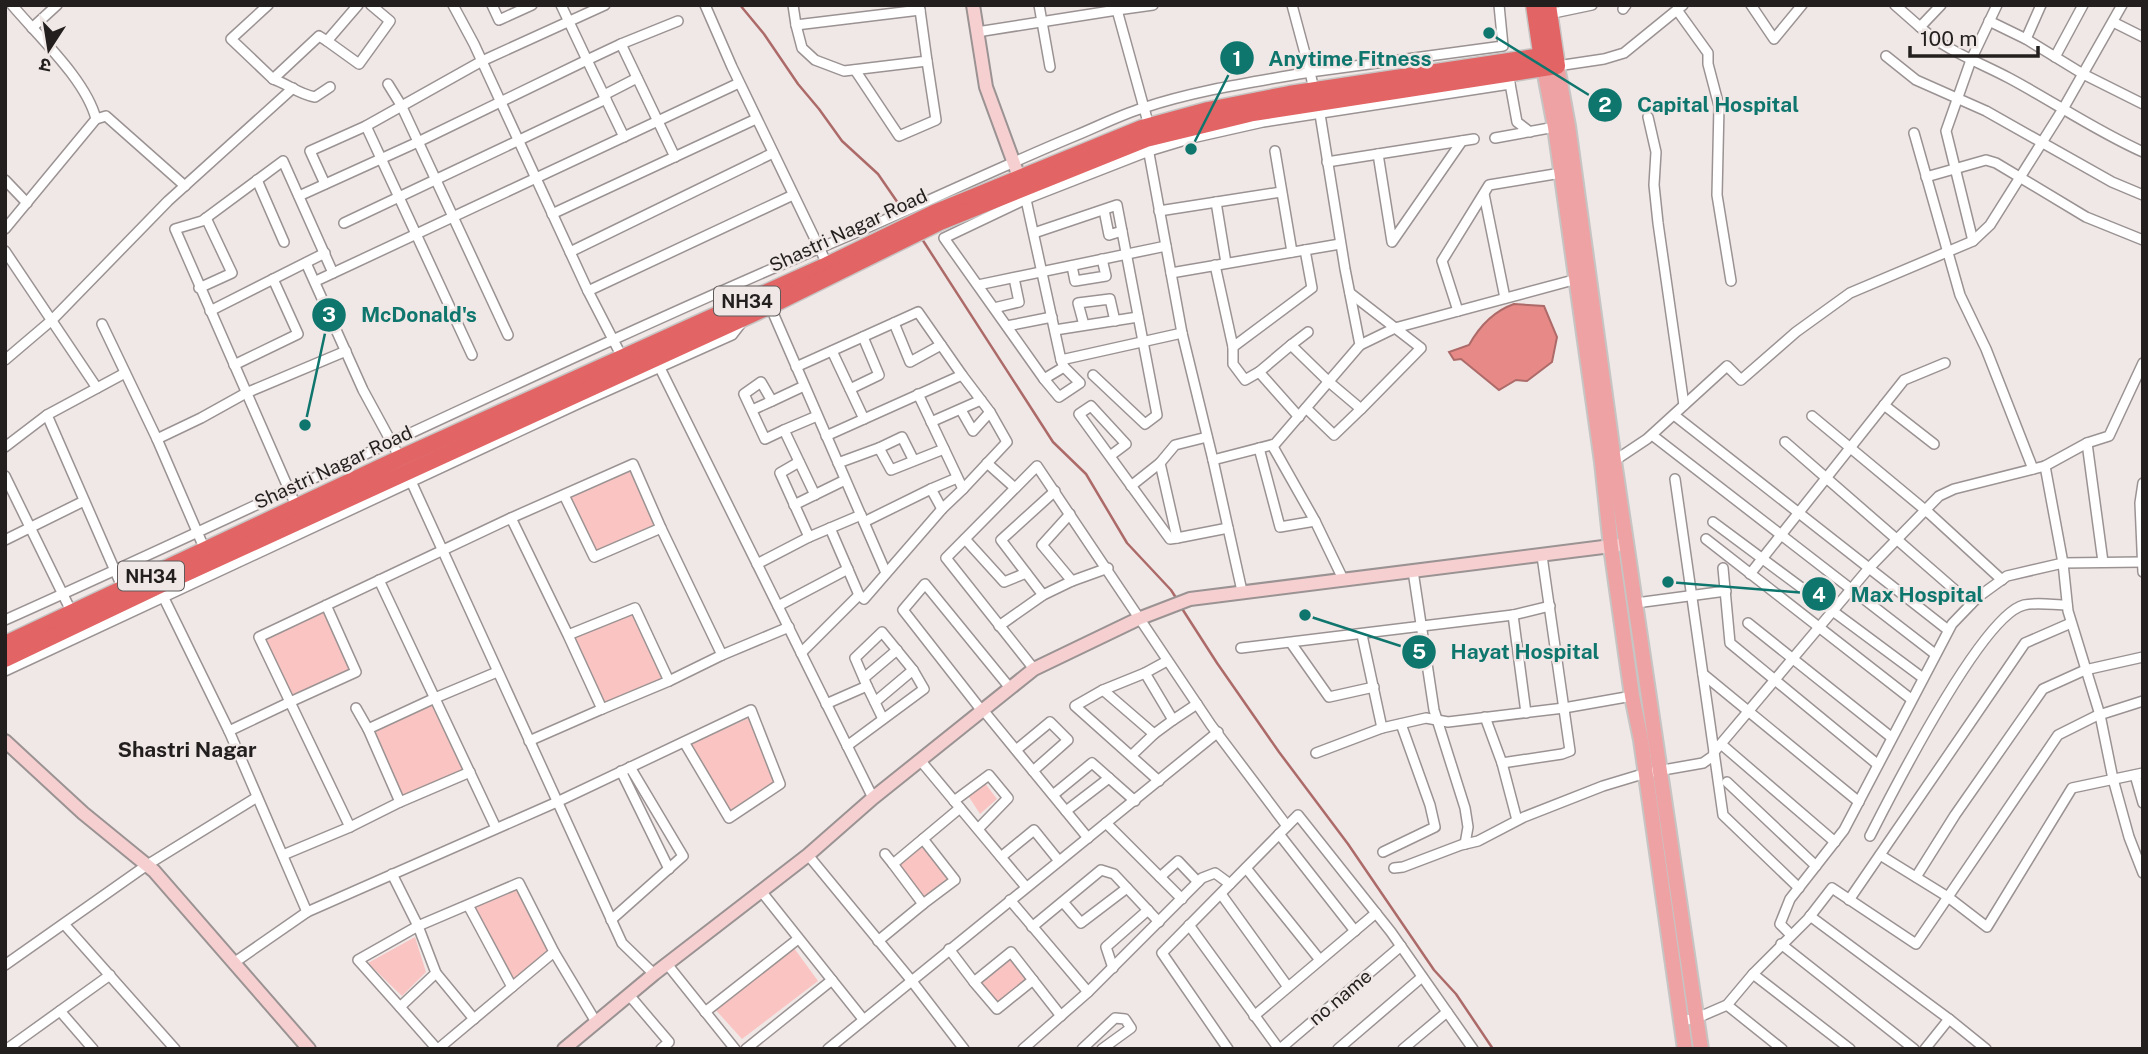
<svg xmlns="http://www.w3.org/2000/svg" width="2148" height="1054" viewBox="0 0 2148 1054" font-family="'Public Sans','Noto Sans Devanagari',sans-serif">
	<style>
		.green { fill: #f9c4c1 }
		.water { fill: #e78a87; stroke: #ac6a68; stroke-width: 2 }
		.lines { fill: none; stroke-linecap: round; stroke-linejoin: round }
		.stream { stroke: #ac6a68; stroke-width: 2.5 }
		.street-casing { stroke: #9b9393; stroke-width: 12 }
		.secondary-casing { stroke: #9b9393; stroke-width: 16 }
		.primary-casing { stroke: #c6c5c4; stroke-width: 18 }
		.highway-casing { stroke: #c6c5c4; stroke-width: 19 }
		.street { stroke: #fff; stroke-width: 9 }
		.secondary { stroke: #f6d0d1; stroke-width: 12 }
		.primary { stroke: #eea2a3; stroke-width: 14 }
		.highway { stroke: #e26465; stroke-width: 16 }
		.labels { text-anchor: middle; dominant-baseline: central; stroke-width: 5; stroke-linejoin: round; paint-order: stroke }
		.shield { fill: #f0e8e7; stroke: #605b5a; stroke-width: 2 }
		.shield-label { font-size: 18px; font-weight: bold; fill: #221f1e }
		.street-label { font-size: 19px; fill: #221f1e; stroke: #f0e8e7 }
		.neighbourhood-label { font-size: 21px; font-weight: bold; fill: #221f1e; stroke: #f0e8e7 }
		.leader { fill: none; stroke: #0f766e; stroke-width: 2.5 }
		.callout-dot { fill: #0f766e; stroke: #f0e8e7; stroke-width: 2.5 }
		.mark-label { font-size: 21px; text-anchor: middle; font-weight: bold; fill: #fff }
		.callout-label { font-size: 21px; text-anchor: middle; font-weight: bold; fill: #0f766e; stroke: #f0e8e7; stroke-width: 5; stroke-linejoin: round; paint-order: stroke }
	</style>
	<rect width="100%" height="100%" fill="#f0e8e7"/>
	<g class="green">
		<path d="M632 469 657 526 595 552 569 496Z"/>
		<path d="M324 611 350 671 292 696 264 640Z"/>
		<path d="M634 612 662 679 604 704 572 637Z"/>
		<path d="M433 702 464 769 402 796 373 732Z"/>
		<path d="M749 718 774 783 730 811 691 744Z"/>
		<path d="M984 782 997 799 980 814 969 797Z"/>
		<path d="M922 846 948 879 924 898 899 865Z"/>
		<path d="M519 888 550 952 514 981 473 907Z"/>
		<path d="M415 937 426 972 402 996 368 963Z"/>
		<path d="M794 948 818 981 742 1039 714 1008Z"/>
		<path d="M1011 958 1029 981 998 1004 981 982Z"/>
	</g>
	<path class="water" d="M1514 304 1544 306 1557 337 1552 362 1527 381 1516 380 1499 390 1461 359 1454 360 1449 352 1469 345C1479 327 1494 311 1514 304Z"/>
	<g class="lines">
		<g class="stream">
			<path d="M740 5 764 34 798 84 819 109 842 141 878 174 909 219"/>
			<path d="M922 239 1053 442 1086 474 1127 543 1171 590 1178 601"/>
			<path d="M1181 607 1217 663 1279 752 1348 844 1434 970 1456 994 1493 1049"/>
		</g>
		<defs>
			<g id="street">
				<path d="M268 5 231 39 273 79 319 36 327 41"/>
				<path d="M358 5 327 41 359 64 390 21 371 5"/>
				<path d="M453 5 474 44 588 291 622 357"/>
				<path d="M492 5 499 20 532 5"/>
				<path d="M705 5 732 67 828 266"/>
				<path d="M793 5 796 25 920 10 919 6"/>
				<path d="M1039 5 1050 67"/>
				<path d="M1751 5 1774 39 1802 5"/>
				<path d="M1895 5 1920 27"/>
				<path d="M1941 5 1920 27C1946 51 1979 62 2009 78 2054 102 2096 131 2143 152"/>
				<path d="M1116 7 1117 10 1153 5"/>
				<path d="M1623 9 1626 5"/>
				<path d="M1677 10 1708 53V64L1719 106 1717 195 1731 281"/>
				<path d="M1549 14 1592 5"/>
				<path d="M1989 21 2026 39 2083 74 2143 104"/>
				<path d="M2113 22 2143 37"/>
				<path d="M796 25 802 48 815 60 844 71 927 61 920 10"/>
				<path d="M32 28 57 5"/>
				<path d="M977 32 1117 10 1149 126"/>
				<path d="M2026 39 2041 5"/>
				<path d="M621 44 678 21"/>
				<path d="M1886 56 1916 80 1986 111 2112 182 2143 195"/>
				<path d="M2055 57 2083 5"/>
				<path d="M1557 66 1604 59 1624 53 1683 5"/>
				<path d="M855 70 899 136 936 120 927 61"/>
				<path d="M1509 78 1517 122 1530 132"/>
				<path d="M273 79C288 84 298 94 315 97L330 87"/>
				<path d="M388 84 401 105 508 335"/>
				<path d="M1314 90 1310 72 1503 46 1499 5"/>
				<path d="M604 95 637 78"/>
				<path d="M1648 117 1656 152 1654 185 1658 223 1684 405"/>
				<path d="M96 119 106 116 185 186"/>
				<path d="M366 126 472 355"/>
				<path d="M1914 133 1960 295 1986 349 2033 469"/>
				<path d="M624 137 587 60 621 44 675 157"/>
				<path d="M1495 138 1555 127"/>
				<path d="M1148 148 1182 333 1213 460 1242 591"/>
				<path d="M1275 151 1292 252"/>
				<path d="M1378 154 1392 242 1462 141"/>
				<path d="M1327 162 1474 139"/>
				<path d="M1926 177 1986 160 1996 163 2086 217 2143 240"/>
				<path d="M5 180 27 203"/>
				<path d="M257 180 284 242"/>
				<path d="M325 184 310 151 366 126 482 61 605 5"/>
				<path d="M1484 194 1505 298"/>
				<path d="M1025 195 1061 360 1182 333"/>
				<path d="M299 196 418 142 587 60 561 5"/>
				<path d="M1216 202 1226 263"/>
				<path d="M1104 210 1109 235 1122 231"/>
				<path d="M1159 211 1281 192"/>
				<path d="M552 214 756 119"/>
				<path d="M344 223 606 99"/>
				<path d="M5 229 96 119C86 80 39 37 12 5"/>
				<path d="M1034 233 1117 205 1157 415 1145 424 1093 375"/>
				<path d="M1973 241 1946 131 1971 60 1997 5"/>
				<path d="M5 251 97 388"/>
				<path d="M570 252 773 153"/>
				<path d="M306 263 363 390 400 458"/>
				<path d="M1215 265 1233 347 1312 288 1305 250"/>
				<path d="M1072 266 1075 281 1106 276 1102 259"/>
				<path d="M1171 273 1340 244"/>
				<path d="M316 281 739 83"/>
				<path d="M978 285 1166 246"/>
				<path d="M199 288 232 273 206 218"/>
				<path d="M588 291 793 195"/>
				<path d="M1350 293 1421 348 1361 409"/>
				<path d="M770 306 886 573"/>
				<path d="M994 308 1019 302 1014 278"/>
				<path d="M210 311 325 253"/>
				<path d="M1458 311 1442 261 1489 185 1561 173"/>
				<path d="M894 323 910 362 941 345"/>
				<path d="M102 324 157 439 205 550"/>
				<path d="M1084 325 1078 303 1110 299 1115 321"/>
				<path d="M1007 326 1052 317"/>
				<path d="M1055 330 1138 317"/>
				<path d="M1291 345 1308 332"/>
				<path d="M1360 345 1395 328 1577 279"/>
				<path d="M1233 347V364L1245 380 1259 372"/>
				<path d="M832 351 864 419"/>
				<path d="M5 360 52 320 168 201 293 88"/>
				<path d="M1061 360 1064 367 1044 379 944 238 1026 199 1149 151 1192 138 1263 122 1510 84"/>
				<path d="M658 364 873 798"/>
				<path d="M234 365 298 334 273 279"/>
				<path d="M796 367 918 312 962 375"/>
				<path d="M1044 379 1059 397 1080 383 1064 367"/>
				<path d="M804 386 772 401 761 382 744 394 765 439 784 430 815 495"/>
				<path d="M850 389 879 375 863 337"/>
				<path d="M1884 405 1934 444"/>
				<path d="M752 410 772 401"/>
				<path d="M961 410 973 431 990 412"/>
				<path d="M1674 415 1948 630"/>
				<path d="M1812 416 1930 514 2002 580"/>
				<path d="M1299 417 1259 372 1291 345 1329 382 1361 409 1334 435 1306 408"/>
				<path d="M931 422 981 400"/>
				<path d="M784 430 817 416"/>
				<path d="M1652 435 1935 654"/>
				<path d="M826 436 962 375 990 412 1007 442 963 489"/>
				<path d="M1207 437 1175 445 1160 463 1177 538 1228 528"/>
				<path d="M157 439 201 418 246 393 346 351"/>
				<path d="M1785 442 1971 604"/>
				<path d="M2087 443 2103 562"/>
				<path d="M5 447 47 415"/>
				<path d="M1259 448 1280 527 1315 521 1272 445"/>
				<path d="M1110 456 1126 444 1091 406 1079 414C1109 455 1139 497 1170 539L1177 538"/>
				<path d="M1213 460 1275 444 1360 345 1345 269 1319 108"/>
				<path d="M914 461 902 437 879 448 891 470 944 449"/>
				<path d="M1614 461 1647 439 1727 366 1741 380 1796 332 1850 293 1973 241 1990 225 2063 109 2122 5"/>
				<path d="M799 462 780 473 809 537 861 515"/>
				<path d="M838 463 879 448"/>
				<path d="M987 463 1015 488"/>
				<path d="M2045 466 2063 563 2068 611 2100 715 2113 779 2129 837 2143 873"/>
				<path d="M5 476 72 613"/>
				<path d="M410 479 622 943 654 974"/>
				<path d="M1675 479 1723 815 1799 888"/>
				<path d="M2143 483 2140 503 2143 572"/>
				<path d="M1131 486 1160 463"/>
				<path d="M931 489 957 478"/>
				<path d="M794 505 845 480"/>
				<path d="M297 508 175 229 202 221 283 161 333 273"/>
				<path d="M1070 514 1042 545 1072 581 1108 568"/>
				<path d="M511 518 633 464 661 528 594 557 564 495"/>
				<path d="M1315 521 1343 579"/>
				<path d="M864 522 931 489 942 509"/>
				<path d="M1713 522 1923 678"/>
				<path d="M661 528 722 655 669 681"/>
				<path d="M830 528 859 595"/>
				<path d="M965 539 1004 582 1026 573"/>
				<path d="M1706 539 1911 699"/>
				<path d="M5 540 84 501"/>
				<path d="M757 564 809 537"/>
				<path d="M1723 568 1730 643 1877 764"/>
				<path d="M1413 571 1434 710 1465 808 1468 827 1465 844"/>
				<path d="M1750 574 1904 380 1945 363"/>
				<path d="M379 580 496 828"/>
				<path d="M158 586 229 731 307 912 557 802 751 710 780 784 729 818 684 742"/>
				<path d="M123 589 47 415 125 373"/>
				<path d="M859 595 864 599 942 509 963 489 918 394"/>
				<path d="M1043 595 1001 540 1055 491"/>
				<path d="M1636 603 1726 591"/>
				<path d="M326 605 356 672 290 702 259 637 511 518 568 635 635 608 669 681 602 709 568 635"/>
				<path d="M778 606 848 569"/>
				<path d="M1513 615 1526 713"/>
				<path d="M5 620C289 493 568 355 855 233 929 201 1002 166 1077 135 1099 126 1120 115 1143 108 1197 90 1254 82 1310 72L1292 5"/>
				<path d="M1748 623 1891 737"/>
				<path d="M999 626 1043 595 1072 581"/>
				<path d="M1362 635 1382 728"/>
				<path d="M1291 643 1329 697 1374 687"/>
				<path d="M1241 648 1513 615 1550 606"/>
				<path d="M801 653 859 595"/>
				<path d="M722 655 789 627"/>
				<path d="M1034 669 946 558 1037 466 1211 725 1287 826"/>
				<path d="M5 671 582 402 732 335 742 322"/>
				<path d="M1145 673 1167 661"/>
				<path d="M1703 674 1859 802"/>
				<path d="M864 678 897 650"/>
				<path d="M867 686 883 719"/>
				<path d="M1103 690 1145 673 1173 720 1154 734"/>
				<path d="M875 702 913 670"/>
				<path d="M826 704 867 686 855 658 882 632 913 670 924 689 847 746"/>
				<path d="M356 708 368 729"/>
				<path d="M983 710 1088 838"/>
				<path d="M982 711 903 610 925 584 1010 688"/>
				<path d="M1485 717 1502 763 1517 820"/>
				<path d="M1173 720 1197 704"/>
				<path d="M229 731 290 702 350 827 400 802"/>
				<path d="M529 741 602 709"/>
				<path d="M1721 744 1835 842"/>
				<path d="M1016 750 1050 722 1068 740 1033 771"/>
				<path d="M1316 753 1382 728 1426 718 1448 722 1564 708 1632 696"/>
				<path d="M1131 756 1154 734 1103 690 1075 706 1159 781"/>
				<path d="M920 760 1026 887"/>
				<path d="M1502 763 1562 754 1570 751 1542 556"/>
				<path d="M621 771 669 869"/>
				<path d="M470 772 400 802 368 729 435 698 497 672"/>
				<path d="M2135 775 2143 803"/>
				<path d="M1727 782 1816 866"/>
				<path d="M1053 795 1092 763 1135 801"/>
				<path d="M954 801 989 775 1008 798 978 829"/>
				<path d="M1066 811 1109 778"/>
				<path d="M1106 823 1182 899"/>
				<path d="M1279 834 1355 931"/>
				<path d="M1870 836C1892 793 1982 615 2024 605 2037 602 2054 605 2067 605"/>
				<path d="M1383 852 1435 827 1430 805 1401 724"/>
				<path d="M885 854 893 864 960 808"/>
				<path d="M283 855 350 827"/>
				<path d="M808 855 911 980 964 1049"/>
				<path d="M1880 855 1948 897 1987 927 2072 788 2143 773"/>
				<path d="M1001 857 1034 830 1059 861"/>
				<path d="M893 864 923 904 955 880 923 839"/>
				<path d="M1246 868 1320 960"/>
				<path d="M1394 868 1403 867 1461 845 1478 841 1524 817 1603 786 1646 773 1703 763 1713 756 1714 752 1869 568 1939 496 1954 489 2045 466 2087 443 2109 436 2143 363"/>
				<path d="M392 874 418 926 519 883 554 952 512 987 468 905"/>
				<path d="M1160 877 1178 861 1198 882"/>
				<path d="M1916 877 1955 815 2043 689 2085 670 2143 657"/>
				<path d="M761 891 863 1019"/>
				<path d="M1221 894 1288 987"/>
				<path d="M1010 900 1088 992"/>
				<path d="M1849 900 2025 643 2071 623"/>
				<path d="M1063 902 1081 923 1127 888"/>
				<path d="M1810 916 1949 1019 1986 1049"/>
				<path d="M611 920 683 856 630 767"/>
				<path d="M64 924 175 1049"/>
				<path d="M1189 925 1279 1049"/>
				<path d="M418 926 436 973 400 1007 358 960Z"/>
				<path d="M1032 927 1101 870 1114 874 1159 922"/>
				<path d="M1791 935 1780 924 1790 899 1844 830 1952 624 1978 597 2007 576 2063 563 2142 562"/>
				<path d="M878 941 923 904"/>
				<path d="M1781 944 1914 1049"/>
				<path d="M949 949 974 982 1011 952 1061 1016"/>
				<path d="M554 952 596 1022"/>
				<path d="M235 962 307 912"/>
				<path d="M667 964 735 1049"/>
				<path d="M5 965 147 865 257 797"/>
				<path d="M1113 968 1106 947 1148 910"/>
				<path d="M436 973 474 1019"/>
				<path d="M1753 974 1808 919 1832 888 1916 944 2058 735 2096 716 2143 701"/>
				<path d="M974 982 997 1009 1033 980"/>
				<path d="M629 995 669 1042 661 1049"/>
				<path d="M1727 1005 1753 974 1850 1049"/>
				<path d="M400 1007 437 1049"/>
				<path d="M60 1011 93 1049"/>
				<path d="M705 1012 798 939"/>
				<path d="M1254 1016 1376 913"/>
				<path d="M1681 1021 1697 1018 1727 1005 1782 1049"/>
				<path d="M7 1049 110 975"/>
				<path d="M438 1049 512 987"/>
				<path d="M746 1049 832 980"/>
				<path d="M828 1049 1218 732"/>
				<path d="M1023 1049 1088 992 1202 878 1215 873 1230 884"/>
				<path d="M1082 1049 1115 1018 1125 1019 1131 1028 1102 1049"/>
				<path d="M1228 1049 1162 953 1298 815 1391 932 1473 1049"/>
				<path d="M1280 1049 1401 946"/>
				<path d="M1338 1049 1422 977"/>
				<path d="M1403 1049 1447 1012"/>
				<path d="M1925 1049 1949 1019"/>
			</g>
			<g id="secondary">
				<path d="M973 5 986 87 1019 177"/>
				<path d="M5 741 83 813 154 871 309 1049"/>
				<path d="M564 1049 654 974 808 855 873 798 1034 669 1138 619 1190 599 1627 544"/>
			</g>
			<g id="primary">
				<path d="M1557 66 1568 126 1614 461 1701 1049"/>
				<path d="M1544 69 1555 127 1602 462 1611 547 1632 696 1641 740 1685 1049"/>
			</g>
			<g id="highway">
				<path d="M1534 5 1543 66"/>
				<path d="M5 644 400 458 827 265 934 213 1142 128 1208 110 1289 94 1555 54"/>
				<path d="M5 659 158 586 770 306 940 222 1146 139 1253 113 1557 66 1548 5"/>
			</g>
		</defs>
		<use href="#street" class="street-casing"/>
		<use href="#secondary" class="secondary-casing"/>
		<use href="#primary" class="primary-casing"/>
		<use href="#highway" class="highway-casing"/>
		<use href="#street" class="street"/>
		<use href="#secondary" class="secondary"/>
		<use href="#primary" class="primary"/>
		<use href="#highway" class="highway"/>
	</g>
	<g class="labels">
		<g class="shield">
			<rect x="714" y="286.5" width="66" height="29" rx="5"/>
			<rect x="118" y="561.5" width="66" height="29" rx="5"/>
		</g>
		<g class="shield-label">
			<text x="747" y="301">NH34</text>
			<text x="151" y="576">NH34</text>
		</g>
		<g class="street-label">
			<text transform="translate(848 230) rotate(-25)">Shastri Nagar Road</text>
			<text transform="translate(333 467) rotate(-25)">Shastri Nagar Road</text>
			<text transform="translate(1340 997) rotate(-40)">no name</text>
		</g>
		<g class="neighbourhood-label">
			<text x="187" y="749">Shastri Nagar</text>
		</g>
	</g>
	<path class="leader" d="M1191 149L1237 58M1489 33L1605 105M305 425L329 315M1668 582L1819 594M1305 615L1419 652"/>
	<g class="callout-dot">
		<circle cx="1191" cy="149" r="7"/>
		<circle cx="1489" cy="33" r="7"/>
		<circle cx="305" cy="425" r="7"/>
		<circle cx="1668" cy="582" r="7"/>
		<circle cx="1305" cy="615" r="7"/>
		<circle cx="1237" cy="58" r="18"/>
		<circle cx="1605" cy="105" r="18"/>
		<circle cx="329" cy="315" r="18"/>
		<circle cx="1819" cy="594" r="18"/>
		<circle cx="1419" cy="652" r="18"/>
	</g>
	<g class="mark-label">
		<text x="1237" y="66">1</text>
		<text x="1605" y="112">2</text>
		<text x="329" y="322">3</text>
		<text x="1819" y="602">4</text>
		<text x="1419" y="659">5</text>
	</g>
	<g class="callout-label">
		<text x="1350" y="66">Anytime Fitness</text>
		<text x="1718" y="112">Capital Hospital</text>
		<text x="419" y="322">McDonald's</text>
		<text x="1917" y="602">Max Hospital</text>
		<text x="1525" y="659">Hayat Hospital</text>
	</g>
	<rect width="2148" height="1054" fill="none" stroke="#221f1e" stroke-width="14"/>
	<g transform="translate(49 49) rotate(192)" stroke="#f0e8e7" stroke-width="5" paint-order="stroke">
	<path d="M0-5L12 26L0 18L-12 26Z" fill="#221f1e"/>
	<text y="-10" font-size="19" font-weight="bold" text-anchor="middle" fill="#221f1e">उ</text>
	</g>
	<path d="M1910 46v10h128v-10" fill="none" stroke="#221f1e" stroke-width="3.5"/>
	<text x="1920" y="46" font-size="21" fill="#221f1e" stroke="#f0e8e7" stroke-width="5" paint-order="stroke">100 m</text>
</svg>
